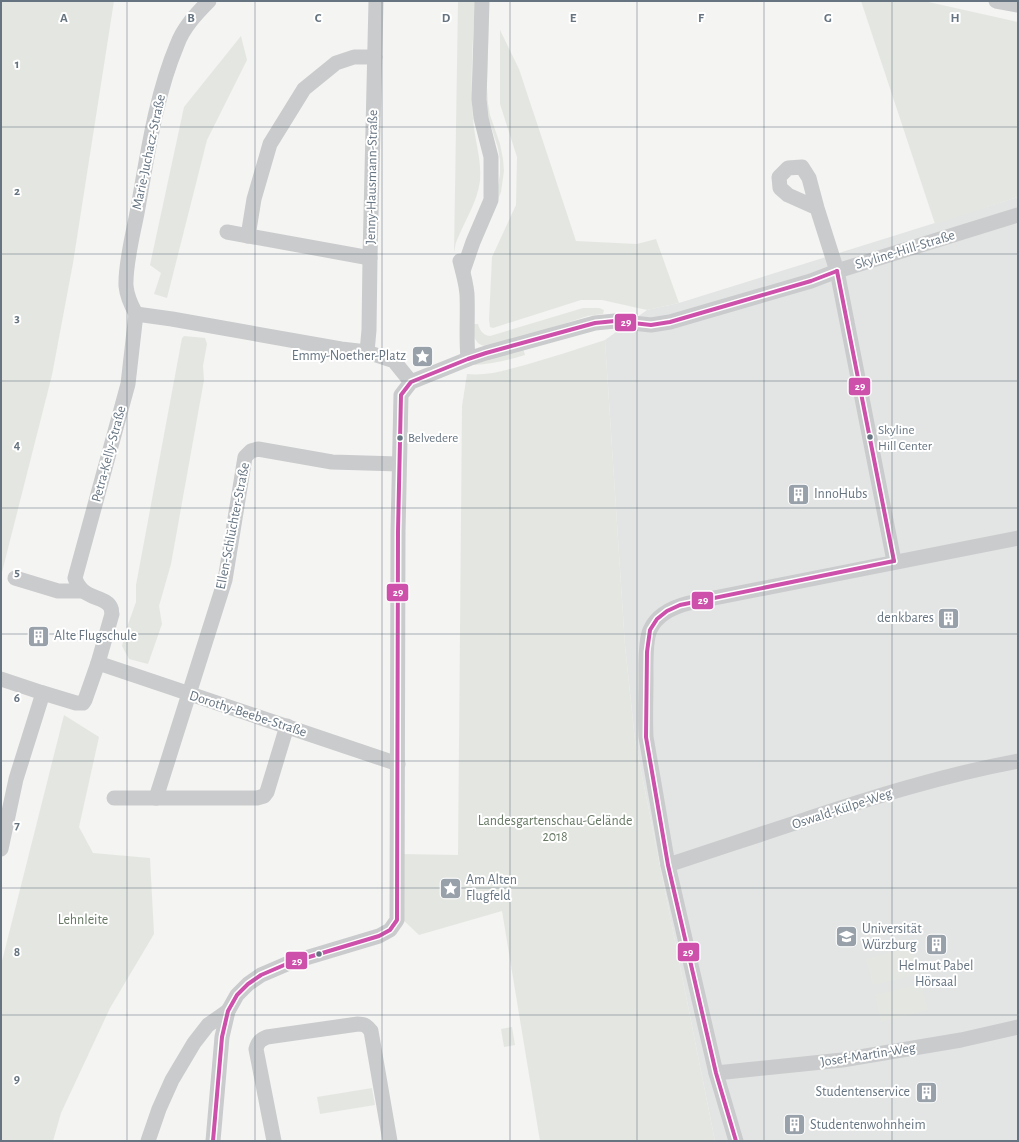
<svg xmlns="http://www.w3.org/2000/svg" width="1019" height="1142" viewBox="0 0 1019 1142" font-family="'Alegreya Sans',sans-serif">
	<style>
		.built { fill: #e3e4e4 }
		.green { fill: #e4e7e1 }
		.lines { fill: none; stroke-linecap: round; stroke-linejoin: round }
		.minor { stroke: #cacbcc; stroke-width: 15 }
		.bus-1-casing { stroke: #fff; stroke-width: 7 }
		.bus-1 { stroke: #cd50aa; stroke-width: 4 }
		.grid { fill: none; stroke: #667481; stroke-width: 1; stroke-opacity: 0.55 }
		.bus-dot { fill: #667481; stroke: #fff; stroke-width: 1.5 }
		.labels { text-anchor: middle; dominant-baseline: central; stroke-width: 4; stroke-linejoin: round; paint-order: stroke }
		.bus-label { font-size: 13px; fill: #667481; stroke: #fff; text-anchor: start }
		.street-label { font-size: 14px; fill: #667481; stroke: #fff }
		.poi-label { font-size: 14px; fill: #667481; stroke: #fff; text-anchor: start }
		.park-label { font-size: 14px; fill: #677964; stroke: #fff }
		.grid-label { font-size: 13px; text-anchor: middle; font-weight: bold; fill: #667481; stroke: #fff; stroke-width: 4; stroke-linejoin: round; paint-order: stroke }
		.line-badge { stroke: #fff; stroke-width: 1.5 }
		.badge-label { font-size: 11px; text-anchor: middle; font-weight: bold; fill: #fff }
	</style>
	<rect width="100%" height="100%" fill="#f4f4f3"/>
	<path class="built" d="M1018 197V1141H715L635 740 625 645 605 340 647 310 679 303Z"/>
	<g class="green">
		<path d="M1 1H114L73 263 52 375 1 576Z"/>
		<path d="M458 1H475C473 40 470 79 473 117 474 139 482 159 480 181 477 203 465 220 457 240 455 244 455 249 454 252Z"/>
		<path d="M861 1H924L1018 22V197L935 224Z"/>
		<path d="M489 14 487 87 488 103 490 115 500 144 503 159 504 171 501 192 494 209 500 174V160L498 148 486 111V15Z"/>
		<path d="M500 30 519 69 576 241 637 244 656 239 679 303 647 310 602 300H581L493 328 490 327 489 320 492 257 516 205 517 157 500 104Z"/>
		<path d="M241 36 247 60 207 140 167 298 154 294 161 273 150 265 184 107Z"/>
		<path d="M583 308H599L604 310 603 314 588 316 498 345C478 349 474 343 472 324H478C480 331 483 335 490 336Z"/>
		<path d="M184 336 205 338 207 344 203 366 204 380 171 564 159 606 162 624 148 664 129 659 122 646 126 630 136 602V585L182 338Z"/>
		<path d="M605 340 625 645 635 740 715 1141H540L502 911 419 935 401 918 402 854 458 855 462 406 467 374C487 376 505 370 525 365 552 357 578 349 605 340Z"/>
		<path d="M523 348 525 355C508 360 492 364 474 365L475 364Z"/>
		<path d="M64 715 99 737 79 827 93 853 150 858 154 934 110 1008 61 1113 53 1141H1V965Z"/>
		<path d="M912 947 919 974 873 985 866 959Z"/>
		<path d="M921 984 928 1010 881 1022 875 995Z"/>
		<path d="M512 1027 515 1045 504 1047 501 1029Z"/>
		<path d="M372 1088 375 1105 320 1114 317 1097Z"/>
	</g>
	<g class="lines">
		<g class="minor">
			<path d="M996 1 1018 5"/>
			<path d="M817 208 788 195 780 188 779 177 788 168 802 167 809 178 817 208 837 271 894 561"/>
			<path d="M227 232 370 258"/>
			<path d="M248 236 254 199 270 144 304 89 336 63 354 57H375"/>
			<path d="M460 261C463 272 466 283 467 294 468 316 466 338 468 359"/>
			<path d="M463 271 473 242 491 200V157L481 118 479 99 482 1"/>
			<path d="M136 314C131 305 127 296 126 286 125 265 133 234 137 213 147 159 155 97 177 45 183 28 196 14 209 1"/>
			<path d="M136 314 172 319 341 349 367 352 394 361 411 382"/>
			<path d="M367 352 369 330 370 258 376 1"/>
			<path d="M15 578 58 591H82"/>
			<path d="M98 663 398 764"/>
			<path d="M1 679 43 693"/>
			<path d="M114 798H257L264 796 267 792 287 726"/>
			<path d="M156 798 225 580 245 457 251 451 258 449 332 462 399 464"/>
			<path d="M1 849 16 779 43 693 76 703H83L85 700 98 663 112 614C111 612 112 610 111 608 106 595 82 601 75 578L128 384 136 314"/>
			<path d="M668 865C711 851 755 836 798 822 870 798 943 775 1018 761"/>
			<path d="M716 1073 842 1060 961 1040 1018 1027"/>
			<path d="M148 1141 159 1109 172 1080 194 1043 208 1025 228 1011"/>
			<path d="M213 1141 222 1037 228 1011 237 995 248 984 261 975 289 963 379 936 390 930 397 920 398 532 401 395 411 382 468 359 486 353 595 323 615 321 651 325 670 322 811 281 837 271 1018 215"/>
			<path d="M274 1141 256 1049C258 1042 260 1040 267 1037L358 1024C365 1024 367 1026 371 1031L390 1141"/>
			<path d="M736 1141 716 1073 668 865 646 737C645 718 646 698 646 679 646 666 645 641 650 630 657 614 673 607 689 603L1018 538"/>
		</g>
		<defs>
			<g id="bus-1">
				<path d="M837 271 894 561"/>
				<path d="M213 1141 222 1037 228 1011 237 995 248 984 261 975 289 963 379 936 390 930 397 920 398 532 401 395 411 382 468 359 486 353 595 323 615 321 651 325 670 322 811 281 837 271"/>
				<path d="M736 1141 716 1073 668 865 646 737 647 652 650 630 657 619 667 611 680 605 894 561"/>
			</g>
		</defs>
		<use href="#bus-1" class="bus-1-casing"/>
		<use href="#bus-1" class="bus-1"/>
	</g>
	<path class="grid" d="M127 1V1141M255 1V1141M382 1V1141M510 1V1141M637 1V1141M764 1V1141M892 1V1141M1 127H1018M1 254H1018M1 381H1018M1 508H1018M1 634H1018M1 761H1018M1 888H1018M1 1015H1018"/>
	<defs>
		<symbol id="sight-square" viewBox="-11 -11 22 22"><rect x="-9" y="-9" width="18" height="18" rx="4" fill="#98a1a9" stroke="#fff"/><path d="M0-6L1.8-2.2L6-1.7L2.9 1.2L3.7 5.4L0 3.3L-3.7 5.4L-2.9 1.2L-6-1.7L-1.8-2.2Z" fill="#fff"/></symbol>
		<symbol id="building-square" viewBox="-11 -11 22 22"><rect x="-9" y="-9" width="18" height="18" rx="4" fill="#98a1a9" stroke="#fff"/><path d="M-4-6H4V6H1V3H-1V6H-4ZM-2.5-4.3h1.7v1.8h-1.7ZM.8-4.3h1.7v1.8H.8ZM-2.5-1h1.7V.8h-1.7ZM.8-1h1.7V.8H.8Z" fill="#fff"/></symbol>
		<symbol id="university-square" viewBox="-11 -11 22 22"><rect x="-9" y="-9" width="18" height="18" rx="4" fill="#98a1a9" stroke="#fff"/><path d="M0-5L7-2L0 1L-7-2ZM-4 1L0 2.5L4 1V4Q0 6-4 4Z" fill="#fff"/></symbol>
	</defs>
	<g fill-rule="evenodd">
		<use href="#sight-square" x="410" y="344" width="25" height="25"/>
		<use href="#building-square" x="786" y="482" width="25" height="25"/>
		<use href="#building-square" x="936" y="606" width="25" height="25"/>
		<use href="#building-square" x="26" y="624" width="25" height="25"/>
		<use href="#sight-square" x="438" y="876" width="25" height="25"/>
		<use href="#university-square" x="834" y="924" width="25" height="25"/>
		<use href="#building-square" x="924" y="932" width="25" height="25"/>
		<use href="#building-square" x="914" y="1080" width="25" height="25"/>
		<use href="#building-square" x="782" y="1112" width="25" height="25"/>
	</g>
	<g class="bus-dot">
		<circle cx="870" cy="437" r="3.5"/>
		<circle cx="400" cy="438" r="3.5"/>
		<circle cx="319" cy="954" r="3.5"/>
	</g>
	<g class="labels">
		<g class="bus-label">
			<text x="878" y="430">Skyline<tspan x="878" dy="16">Hill Center</tspan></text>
			<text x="408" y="438">Belvedere</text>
		</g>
		<g class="street-label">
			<text transform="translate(149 152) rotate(-78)">Marie-Juchacz-Straße</text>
			<text transform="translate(372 177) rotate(-89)">Jenny-Hausmann-Straße</text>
			<text transform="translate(905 250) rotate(-17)">Skyline-Hill-Straße</text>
			<text transform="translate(109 454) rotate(-75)">Petra-Kelly-Straße</text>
			<text transform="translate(233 526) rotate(-79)">Ellen-Schlüchter-Straße</text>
			<text transform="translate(248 714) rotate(18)">Dorothy-Beebe-Straße</text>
			<text transform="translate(842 809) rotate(-18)">Oswald-Külpe-Weg</text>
			<text transform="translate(868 1055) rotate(-9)">Josef-Martin-Weg</text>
		</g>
		<g class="poi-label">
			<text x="406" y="356" text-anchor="end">Emmy-Noether-Platz</text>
			<text x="814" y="494">InnoHubs</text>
			<text x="934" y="618" text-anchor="end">denkbares</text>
			<text x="54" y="636">Alte Flugschule</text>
			<text x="466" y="880">Am Alten<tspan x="466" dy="16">Flugfeld</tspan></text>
			<text x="862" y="929">Universität<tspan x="862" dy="16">Würzburg</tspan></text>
			<text x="936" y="966" text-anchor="middle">Helmut Pabel<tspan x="936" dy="16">Hörsaal</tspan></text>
			<text x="910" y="1092" text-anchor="end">Studentenservice</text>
			<text x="810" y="1125">Studentenwohnheim</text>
		</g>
		<g class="park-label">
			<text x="555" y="821">Landesgartenschau-Gelände<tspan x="555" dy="16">2018</tspan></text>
			<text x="83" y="920">Lehnleite</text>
		</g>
	</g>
	<g class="grid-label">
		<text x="64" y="22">A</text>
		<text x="191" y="22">B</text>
		<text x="318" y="22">C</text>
		<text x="446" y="22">D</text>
		<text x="573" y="22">E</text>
		<text x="701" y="22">F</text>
		<text x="828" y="22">G</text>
		<text x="955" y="22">H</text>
		<text x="17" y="68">1</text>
		<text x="17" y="195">2</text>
		<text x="17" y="322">3</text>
		<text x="17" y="449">4</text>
		<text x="17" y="576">5</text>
		<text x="17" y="702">6</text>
		<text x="17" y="829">7</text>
		<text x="17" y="956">8</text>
		<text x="17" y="1083">9</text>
	</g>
	<g class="line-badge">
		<rect x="614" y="313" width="23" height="19" rx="4" fill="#cd50aa"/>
		<rect x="848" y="377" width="23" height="19" rx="4" fill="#cd50aa"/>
		<rect x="386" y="583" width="23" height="19" rx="4" fill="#cd50aa"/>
		<rect x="691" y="591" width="23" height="19" rx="4" fill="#cd50aa"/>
		<rect x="677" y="942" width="23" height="20" rx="4" fill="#cd50aa"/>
		<rect x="285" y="951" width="23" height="19" rx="4" fill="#cd50aa"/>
	</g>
	<g class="badge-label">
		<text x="626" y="326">29</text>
		<text x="860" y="390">29</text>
		<text x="398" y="596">29</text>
		<text x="703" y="604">29</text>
		<text x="688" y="956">29</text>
		<text x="297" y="965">29</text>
	</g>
	<rect width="1019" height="1142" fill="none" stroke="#667481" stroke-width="4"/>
</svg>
